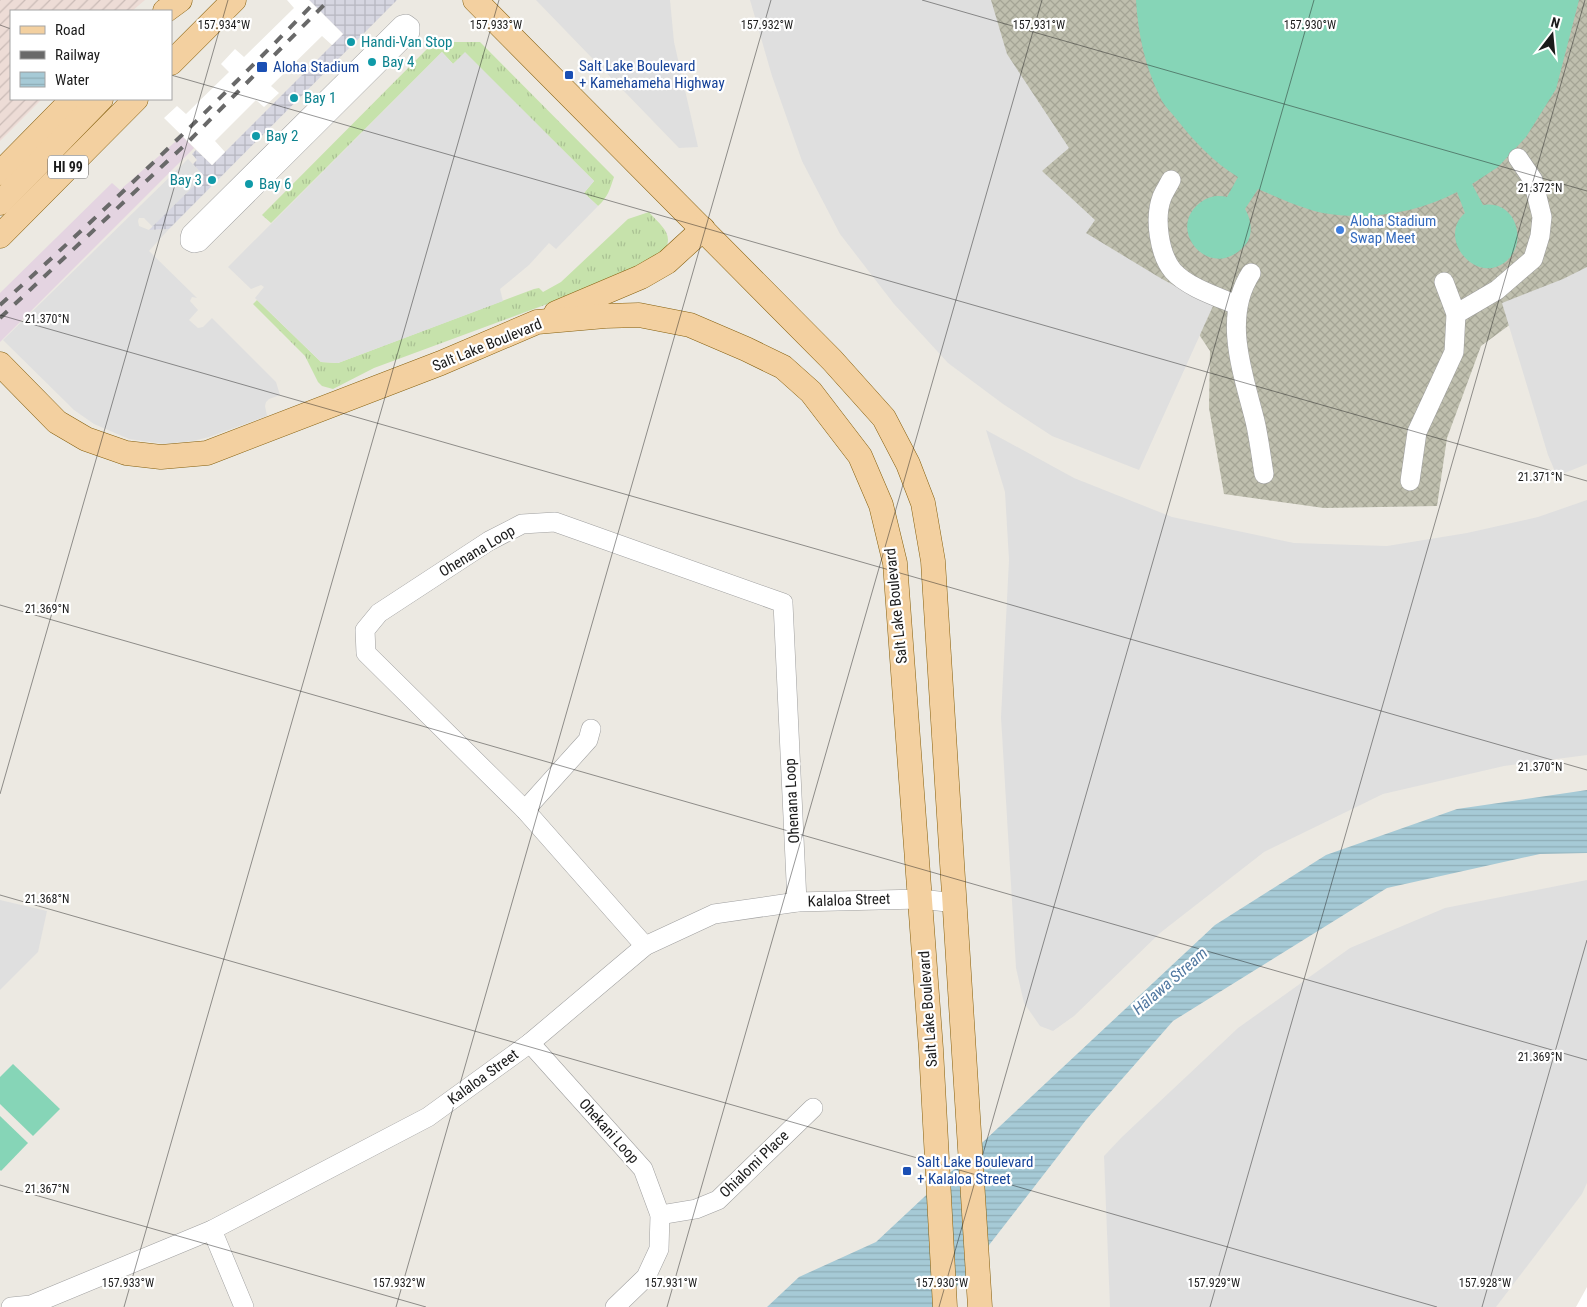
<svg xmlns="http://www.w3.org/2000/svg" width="1587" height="1307" viewBox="0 0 1587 1307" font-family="'Roboto Condensed',sans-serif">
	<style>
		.military { fill: url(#military-furrows) }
		.railway { fill: #e4d4e1 }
		.construction { fill: url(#construction-cross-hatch) }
		.grass { fill: url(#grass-tufts) }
		.pitch { fill: #86d5b7 }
		.parking { fill: #dfdfdf }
		.plaza { fill: url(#plaza-grid) }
		.water { fill: url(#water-rules) }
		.pier { fill: #fff }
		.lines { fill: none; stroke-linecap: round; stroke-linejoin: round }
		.minor-casing { stroke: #9f9f9f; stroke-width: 20 }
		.major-casing { stroke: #855f0d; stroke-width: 25 }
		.minor { stroke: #fff; stroke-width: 19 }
		.major { stroke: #f3d0a0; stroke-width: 24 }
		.rail { stroke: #696969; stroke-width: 4; stroke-dasharray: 10 10; stroke-linecap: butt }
		.ticks { fill: none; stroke: #1b1b1b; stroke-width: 1; stroke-opacity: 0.45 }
		.culture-dot { fill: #0f9aa8; stroke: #fff; stroke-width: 2 }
		.transit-dot { fill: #1a4fb4; stroke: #fff; stroke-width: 2 }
		.shop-dot { fill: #3f7fe0; stroke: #fff; stroke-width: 2 }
		.labels { text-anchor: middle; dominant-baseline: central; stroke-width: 4.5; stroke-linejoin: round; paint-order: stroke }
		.shield { fill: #fff; stroke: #5f5f5f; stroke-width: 1 }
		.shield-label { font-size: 14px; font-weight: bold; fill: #1b1b1b }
		.culture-label { font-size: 15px; fill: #0d838f; stroke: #fff; text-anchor: start }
		.transit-label { font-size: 15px; fill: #164399; stroke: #fff; text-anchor: start }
		.shop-label { font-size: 15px; fill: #366cbe; stroke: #fff; text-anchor: start }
		.street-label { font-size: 15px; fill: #1b1b1b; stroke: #fff }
		.water-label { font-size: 16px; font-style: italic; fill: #5178a1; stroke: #fff }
		.ticks-label { font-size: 12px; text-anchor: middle; fill: #1b1b1b; stroke: #fff; stroke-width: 4.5; stroke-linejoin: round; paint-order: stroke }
	</style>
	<defs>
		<pattern id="military-furrows" width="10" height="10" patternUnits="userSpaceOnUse" patternTransform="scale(1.25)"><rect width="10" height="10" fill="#eddcd6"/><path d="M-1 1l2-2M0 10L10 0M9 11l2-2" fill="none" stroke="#cbbcb7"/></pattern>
		<pattern id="construction-cross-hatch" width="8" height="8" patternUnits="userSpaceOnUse" patternTransform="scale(1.25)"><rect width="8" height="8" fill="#bfbfae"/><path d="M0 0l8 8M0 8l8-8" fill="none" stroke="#a4a495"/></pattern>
		<pattern id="grass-tufts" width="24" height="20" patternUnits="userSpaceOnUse" patternTransform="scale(1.25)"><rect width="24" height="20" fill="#c6e2ab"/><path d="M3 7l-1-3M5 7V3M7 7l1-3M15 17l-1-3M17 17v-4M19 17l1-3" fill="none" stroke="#aac193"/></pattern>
		<pattern id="plaza-grid" width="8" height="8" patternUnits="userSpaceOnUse" patternTransform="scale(1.25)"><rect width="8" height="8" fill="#d6d6e1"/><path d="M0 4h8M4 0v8" fill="none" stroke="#b7b7c0"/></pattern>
		<pattern id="water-rules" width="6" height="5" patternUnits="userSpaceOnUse" patternTransform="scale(1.25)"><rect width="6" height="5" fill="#a6cad6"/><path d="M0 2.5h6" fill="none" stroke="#8eadb7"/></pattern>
	</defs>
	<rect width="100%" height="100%" fill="#ece9e2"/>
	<path class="military" d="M0 0H145L132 11H11V99H42L0 141Z"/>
	<path class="railway" d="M182 136 194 148 0 342V293L112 183 120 190Z"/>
	<path class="construction" d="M928 0H1587V280L1535 306 1481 346 1447 438 1437 506 1324 508 1224 494 1209 408 1210 351 1186 315 1104 264Z"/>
	<g class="grass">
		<path d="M434 42H480L614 177C610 189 608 197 598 206L584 193 594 181 465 53 453 64 442 52 271 223 262 215Z"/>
		<path d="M649 212C665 230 677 236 659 259L569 296 374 368 333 389 322 386 318 382 305 356 253 304 257 300 321 362 338 363 534 289 539 288 543 292 561 282 628 219Z"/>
	</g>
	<g class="pitch">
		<path d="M1136 0H1579L1556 89 1526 137 1498 167 1472 184 1483 205C1516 199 1530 244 1504 263 1474 284 1437 237 1465 213L1457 192C1418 213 1366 221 1323 213 1301 208 1279 198 1258 189L1245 209C1251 219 1254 235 1245 245 1212 284 1163 230 1201 202 1209 196 1218 195 1227 197L1238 177C1213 162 1192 139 1174 116 1169 110 1163 104 1160 97 1145 66 1138 34 1136 0Z"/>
		<path d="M13 1064 60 1109 33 1136 0 1104V1077Z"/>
		<path d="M0 1116 28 1143 1 1171 0 1170Z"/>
	</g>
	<g class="parking">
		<path d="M536 0H670L674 42 698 147 679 148Z"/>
		<path d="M750 0H991L1007 54 1069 148 1042 171 1095 220 1086 233 1162 279 1213 306 1139 470 1052 436 1003 404 948 363 894 304 840 234 802 161 772 76Z"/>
		<path d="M442 52 453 64 465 52 594 181 584 193 598 206 556 249 549 243 529 265 500 289 503 301 338 363 321 362 255 298 264 287 261 285 251 289 228 267Z"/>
		<path d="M188 159 204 176 153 227 144 218H139L138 221 139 226 149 230 169 229 149 251 197 298 192 297 190 301 198 310 189 320 198 328 203 327 212 318 276 382 280 395 269 399 266 402 265 406 267 416 209 437 193 441 165 444 129 439 94 424 74 410 3 340Z"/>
		<path d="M1587 267V464L1557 476 1548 455 1502 303 1563 279Z"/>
		<path d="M986 430 1074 478 1172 517 1294 543 1387 546 1467 533 1538 517 1587 500V755L1504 766 1383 794 1264 852 1160 933 1074 1016 1053 1031 1040 1026 1024 1003 1016 968 1001 717 1009 560 1005 492Z"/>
		<path d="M1587 880V1183L1582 1194 1496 1307H1110L1104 1156 1122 1137 1238 1028 1350 948 1445 908Z"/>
		<path d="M0 900 47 911 38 952 0 990Z"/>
	</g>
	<path class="plaza" d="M309 0H397L169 229 149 230 204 176 193 164 197 160 192 154 196 150 212 165 343 34Z"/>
	<path class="water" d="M1587 790V853L1540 854 1387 888 1173 1021 1086 1120 941 1307H767L799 1277 876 1242 1215 925 1326 855 1457 809Z"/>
	<g class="pier">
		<path d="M287 0H309L343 34 332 45 322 36 271 86 279 93 264 107 256 100 215 141 225 152 212 165 164 118 177 106 186 114 229 72 221 64 235 49 244 57 294 8Z"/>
		<path d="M1587 1287V1307H1576Z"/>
	</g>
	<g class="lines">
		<defs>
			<g id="minor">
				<path d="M406 24 410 27V32L199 242 194 243 190 241V238L191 234 402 25Z"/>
				<path d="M1171 180C1168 186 1164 192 1162 197 1154 218 1159 254 1173 271 1187 287 1218 297 1237 305"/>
				<path d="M1251 273C1222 318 1243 373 1255 421 1259 438 1261 456 1264 474"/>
				<path d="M1456 314 1497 290 1533 259 1540 236 1542 217 1533 180 1518 158"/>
				<path d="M1410 481 1417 432 1454 352 1456 314 1444 282"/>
				<path d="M525 810 588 740 591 729"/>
				<path d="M645 946 525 810 366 653 365 630 379 613 489 541 522 524 555 522 783 603 797 902"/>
				<path d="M530 1043 643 1169 660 1215 659 1249 646 1277 615 1307"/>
				<path d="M660 1215 696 1209 718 1200 813 1108"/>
				<path d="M212 1230 244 1307"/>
				<path d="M11 1307 31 1305 212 1230 428 1117 530 1043 645 946 714 914 797 902 920 899 956 903"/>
			</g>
			<g id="major">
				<path d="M475 0 832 360 884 418 908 464 923 503 933 561 980 1307"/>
				<path d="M165 11 180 0"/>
				<path d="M171 63 234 0"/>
				<path d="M0 173 73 99"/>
				<path d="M0 203 101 99"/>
				<path d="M0 236 136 99"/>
				<path d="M556 313 641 277 667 262 703 229"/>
				<path d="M0 364 57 422 86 439 126 453 161 457 207 453 441 363 537 322 605 316 639 315 690 325 746 349 783 367 811 392 860 456 881 505 895 563 931 1049 945 1307"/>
			</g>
		</defs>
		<use href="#minor" class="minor-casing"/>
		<use href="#major" class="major-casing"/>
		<use href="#minor" class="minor"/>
		<use href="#major" class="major"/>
		<g class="rail">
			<path d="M0 305C109 207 215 105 317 0"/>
			<path d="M0 318 188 142 329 0"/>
		</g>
	</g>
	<path class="ticks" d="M922 0 1587 191M0 25 11 29M171 75 1587 481M0 315 1587 770M0 605 1587 1060M0 794 228 0M0 895 1437 1307M0 1185 426 1307M124 1307 499 0M396 1307 771 0M667 1307 1042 0M939 1307 1314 0M1210 1307 1585 0M1482 1307 1587 940"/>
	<g class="culture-dot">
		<circle cx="351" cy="42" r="5"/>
		<circle cx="372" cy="62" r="5"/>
		<circle cx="294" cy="98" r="5"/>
		<circle cx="256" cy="136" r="5"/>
		<circle cx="212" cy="180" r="5"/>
		<circle cx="249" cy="184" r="5"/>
	</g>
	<g class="transit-dot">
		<rect x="256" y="61" width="12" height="12" rx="2.5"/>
		<rect x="564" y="70" width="10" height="10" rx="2.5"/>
		<rect x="902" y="1166" width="10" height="10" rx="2.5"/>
	</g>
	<circle class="shop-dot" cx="1340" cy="230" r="5"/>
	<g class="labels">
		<rect class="shield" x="48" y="155.5" width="40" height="23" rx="4"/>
		<g class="shield-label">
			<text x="68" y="167">HI 99</text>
		</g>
		<g class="culture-label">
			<text x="361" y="42">Handi-Van Stop</text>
			<text x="382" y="62">Bay 4</text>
			<text x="304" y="98">Bay 1</text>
			<text x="266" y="136">Bay 2</text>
			<text x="202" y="180" text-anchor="end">Bay 3</text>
			<text x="259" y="184">Bay 6</text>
		</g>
		<g class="transit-label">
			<text x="579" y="66">Salt Lake Boulevard<tspan x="579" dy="17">+ Kamehameha Highway</tspan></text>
			<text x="273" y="67">Aloha Stadium</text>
			<text x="917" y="1162">Salt Lake Boulevard<tspan x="917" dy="17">+ Kalaloa Street</tspan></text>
		</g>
		<g class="shop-label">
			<text x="1350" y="221">Aloha Stadium<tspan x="1350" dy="17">Swap Meet</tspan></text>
		</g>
		<g class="street-label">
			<text transform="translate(487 345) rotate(-22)">Salt Lake Boulevard</text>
			<text transform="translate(477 551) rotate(-31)">Ohenana Loop</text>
			<text transform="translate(896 606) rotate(-96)">Salt Lake Boulevard</text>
			<text transform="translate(792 801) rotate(-93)">Ohenana Loop</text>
			<text transform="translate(849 900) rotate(-2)">Kalaloa Street</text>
			<text transform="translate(928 1009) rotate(-94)">Salt Lake Boulevard</text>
			<text transform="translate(483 1077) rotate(-36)">Kalaloa Street</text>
			<text transform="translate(609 1131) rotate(48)">Ohekani Loop</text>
			<text transform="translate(754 1164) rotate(-44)">Ohialomi Place</text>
		</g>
		<g class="water-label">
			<text transform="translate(1170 981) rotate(-41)">Hālawa Stream</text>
		</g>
	</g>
	<g class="ticks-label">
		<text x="224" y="29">157.934°W</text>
		<text x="496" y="29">157.933°W</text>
		<text x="767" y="29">157.932°W</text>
		<text x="1039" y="29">157.931°W</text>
		<text x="1310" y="29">157.930°W</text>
		<text x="1540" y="192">21.372°N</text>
		<text x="47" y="323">21.370°N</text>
		<text x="1540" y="481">21.371°N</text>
		<text x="47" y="613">21.369°N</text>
		<text x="1540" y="771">21.370°N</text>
		<text x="47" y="903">21.368°N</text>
		<text x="1540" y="1061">21.369°N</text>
		<text x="47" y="1193">21.367°N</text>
		<text x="128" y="1287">157.933°W</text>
		<text x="399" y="1287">157.932°W</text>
		<text x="671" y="1287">157.931°W</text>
		<text x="942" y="1287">157.930°W</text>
		<text x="1214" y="1287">157.929°W</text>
		<text x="1485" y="1287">157.928°W</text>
	</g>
	<rect x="10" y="10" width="162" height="90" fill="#ffffff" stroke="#a4a4a4"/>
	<rect x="20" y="26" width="25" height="8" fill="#f3d0a0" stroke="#a4a4a4"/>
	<text x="55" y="35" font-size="15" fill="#1b1b1b">Road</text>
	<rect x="20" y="51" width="25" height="8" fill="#696969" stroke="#a4a4a4"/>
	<text x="55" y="60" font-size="15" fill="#1b1b1b">Railway</text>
	<rect x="20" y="72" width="25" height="15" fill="url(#water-rules)" stroke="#a4a4a4"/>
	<text x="55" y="85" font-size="15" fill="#1b1b1b">Water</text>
	<g transform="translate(1552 35) rotate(16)" stroke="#ffffff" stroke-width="4" paint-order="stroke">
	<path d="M0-4L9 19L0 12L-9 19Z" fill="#1b1b1b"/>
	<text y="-8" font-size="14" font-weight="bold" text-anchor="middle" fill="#1b1b1b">N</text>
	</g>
</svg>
